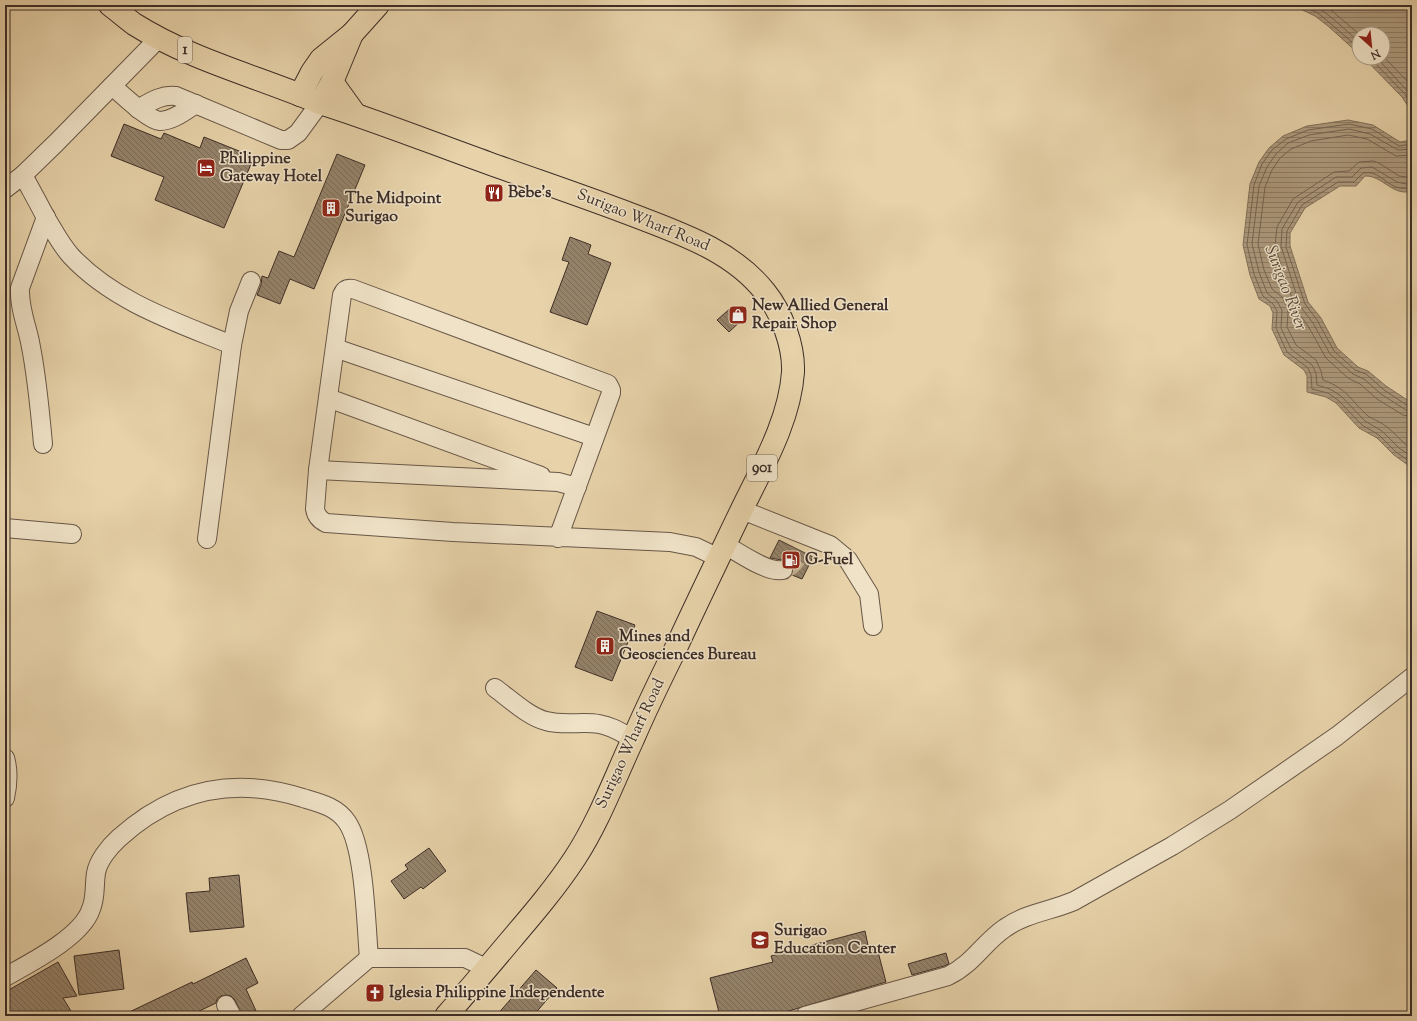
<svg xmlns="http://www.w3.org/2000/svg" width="1417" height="1021" viewBox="0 0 1417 1021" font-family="'Sorts Mill Goudy',serif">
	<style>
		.water { fill: url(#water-rules); stroke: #806f5b }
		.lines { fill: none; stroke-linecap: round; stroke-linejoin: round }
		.shore { stroke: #756452; stroke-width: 1 }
		.building { fill: url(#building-back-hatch); stroke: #3d2e28 }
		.minor-tunnel { stroke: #c5b18f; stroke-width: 18; stroke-dasharray: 18 9; stroke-linecap: butt }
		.minor-casing { stroke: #685748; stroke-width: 20 }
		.major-casing { stroke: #3d2e28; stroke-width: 24 }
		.highway-casing { stroke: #3d2e28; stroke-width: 24 }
		.minor { stroke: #efe2c7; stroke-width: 18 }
		.major { stroke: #e7d2a9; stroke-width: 22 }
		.highway { stroke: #e7d2a9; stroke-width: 22 }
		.labels { text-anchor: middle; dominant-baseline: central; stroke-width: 3; stroke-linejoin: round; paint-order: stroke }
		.shield { fill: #efe2c7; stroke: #726458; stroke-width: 1 }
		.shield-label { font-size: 15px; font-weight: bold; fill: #3d2e28 }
		.poi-label { font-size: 16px; font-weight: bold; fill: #3d2e28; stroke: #efe2c7; text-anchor: start }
		.street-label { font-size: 16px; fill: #3d2e28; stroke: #efe2c7 }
		.water-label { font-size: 17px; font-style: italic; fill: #59493d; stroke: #efe2c7 }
	</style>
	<defs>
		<pattern id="water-rules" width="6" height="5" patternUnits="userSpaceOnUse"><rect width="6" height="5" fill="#ad9a7d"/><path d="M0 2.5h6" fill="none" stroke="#8e7e66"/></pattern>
		<pattern id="building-back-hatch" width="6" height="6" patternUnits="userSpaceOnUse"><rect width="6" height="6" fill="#95836b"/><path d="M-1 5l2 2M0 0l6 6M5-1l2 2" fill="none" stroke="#7b6c58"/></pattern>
	</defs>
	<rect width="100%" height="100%" fill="#e7d2a9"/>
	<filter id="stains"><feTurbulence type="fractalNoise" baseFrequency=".005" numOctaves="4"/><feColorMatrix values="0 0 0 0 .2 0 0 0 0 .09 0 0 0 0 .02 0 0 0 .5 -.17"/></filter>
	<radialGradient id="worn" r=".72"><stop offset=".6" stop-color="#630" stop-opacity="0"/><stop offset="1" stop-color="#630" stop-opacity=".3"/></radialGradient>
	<g class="water">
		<path d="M1292 5H1412V112L1402 97 1364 58H1383V34H1359V54L1328 26 1315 16Z"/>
		<path d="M1348 120 1373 125 1400 142 1412 140V191C1393 197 1382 175 1365 176L1356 186H1340L1305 208 1290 233V246L1308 302 1321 318 1337 348 1358 367 1368 371 1386 386 1412 403V468L1394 455 1377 438 1359 428 1336 403 1326 397 1307 392V376L1304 370 1284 355 1272 329 1273 313 1270 306 1259 299 1250 275 1243 245 1250 184 1259 162 1269 148 1283 136 1307 126Z"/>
	</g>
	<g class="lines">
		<g class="shore">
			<path d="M1301 5 1318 13 1359 48"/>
			<path d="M1313 5C1330 14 1344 29 1359 42"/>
			<path d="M1325 5 1359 34"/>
			<path d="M1383 56 1412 86"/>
			<path d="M1370 58 1405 94 1412 105"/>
			<path d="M1377 58 1412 96"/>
			<path d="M1412 144 1399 146 1372 129 1349 124 1308 130 1286 139 1272 150 1262 164 1254 185 1247 245 1254 274 1263 296 1273 304 1277 311 1276 328 1287 352 1308 368 1311 375 1312 389 1328 393 1338 400 1362 425 1379 435 1396 452 1412 463"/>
			<path d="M1412 149 1398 150 1370 134 1349 129 1309 135 1288 143 1276 154 1267 167 1259 186 1252 244 1259 272 1267 293 1277 301 1282 310 1281 328 1291 349 1312 365 1316 373 1317 385 1330 389 1341 396 1365 421 1382 431 1399 448 1412 457"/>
			<path d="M1412 155 1396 156 1367 139 1348 135 1311 141 1291 149 1280 158 1272 170 1265 187 1258 244 1264 270 1272 289 1282 297 1287 307 1288 313 1287 327 1296 345 1316 360 1321 371 1323 380C1348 389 1350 400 1368 416 1374 420 1381 422 1387 427 1396 434 1402 443 1412 449"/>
			<path d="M1412 177H1406L1399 176 1379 163 1373 161 1359 162 1349 171 1334 172 1293 199 1277 227 1275 246 1295 308 1308 326 1326 358 1348 378 1360 384 1377 399 1403 415 1412 417"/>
			<path d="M1412 183 1406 184 1397 182 1372 167 1361 168 1352 177H1336L1298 202 1282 229 1281 246 1300 306 1313 323 1330 354 1353 374 1364 379 1381 394 1406 410 1412 411"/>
			<path d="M1412 188C1406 188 1401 189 1396 187 1383 182 1378 170 1363 173L1354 182H1338L1302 205 1287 231 1286 247 1305 304 1317 320 1334 351 1355 370 1366 374 1384 390 1408 406H1412"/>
		</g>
	</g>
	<g class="building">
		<path d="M124 124 161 139 164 133 200 148 204 137 254 157 224 228 155 200 164 177 111 156Z"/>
		<path d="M337 154 365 165 314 289 290 279 280 304 257 295 261 285 262 276 268 278 279 251 294 257Z"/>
		<path d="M570 237 591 245 588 254 611 263 587 325 550 312 569 262 562 260Z"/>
		<path d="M733 306 744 318 729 332 717 320Z"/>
		<path d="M779 540 813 557 802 579 792 575 793 569 792 565 788 561 770 558Z"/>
		<path d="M597 611 635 625 612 681 575 667Z"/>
		<path d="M429 848 446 871 423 889 421 887 404 899 391 881 408 869 405 865Z"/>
		<path d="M239 875 244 927 190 932 186 893 210 891 209 878Z"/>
		<path d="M865 931 869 950 877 948 886 982 782 1013V1012L765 1016H720L710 978 773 962 771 956Z"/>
		<path d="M119 950 124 989 79 995 74 956Z"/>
		<path d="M946 953 949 964 944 966 912 975 908 964Z"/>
		<path d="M246 958 258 983 246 989 257 1013 251 1016H242L235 1000 231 996 226 995 221 996 217 999 216 1003 189 1016H121L192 982 193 984Z"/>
		<path d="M58 962 77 996 63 998 74 1016H5V992Z"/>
		<path d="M536 970 557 988 533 1016H496Z"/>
	</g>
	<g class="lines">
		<path class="minor-tunnel" d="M783 570C793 567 797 560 801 551"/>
		<defs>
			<g id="minor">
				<path d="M112 86C122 94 148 120 160 121 173 121 186 110 196 104"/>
				<path d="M138 109C150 102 162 94 176 96L281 140H288L298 133 320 103"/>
				<path d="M23 175C31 190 39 204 46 218 54 231 61 245 71 256 114 302 176 322 232 345"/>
				<path d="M5 189 23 175 56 143 159 38"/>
				<path d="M335 348 594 437"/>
				<path d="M328 398 541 476"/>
				<path d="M43 444C40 410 37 376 30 342 26 323 19 307 20 288L46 217"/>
				<path d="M318 470 558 482 577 487"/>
				<path d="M742 510 830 545 848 560 869 594 873 626"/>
				<path d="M5 528 72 534"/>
				<path d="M558 538 611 393V390L608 384 353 289C347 288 344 290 342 295L318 470 315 509C316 516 320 520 326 523L453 532 670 542 696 547 719 558"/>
				<path d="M207 539 232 345 239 311 251 281"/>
				<path d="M725 545C740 553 767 573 783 570"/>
				<path d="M495 688C510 699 529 717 546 721 564 726 582 721 599 724 612 726 622 733 633 739"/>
				<path d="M5 758C9 771 8 784 5 798"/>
				<path d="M5 977C30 963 82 937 91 909 96 897 94 886 96 873 98 861 109 847 119 838 173 789 234 776 303 798 320 803 337 807 347 822 365 848 366 926 369 958"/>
				<path d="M226 1005 232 1016"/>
				<path d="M301 1016 369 958H465L488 969"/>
				<path d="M805 1016 948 976C973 964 984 942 1005 928 1026 913 1051 911 1074 901L1172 846 1230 810 1337 736 1412 677"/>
			</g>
			<path id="major" d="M320 103C377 121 432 143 488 163 535 180 583 196 630 214 679 233 732 250 765 292 782 313 794 346 793 372 790 419 763 466 743 507 720 555 697 602 675 650 660 680 646 709 633 739 614 780 599 821 575 858 556 887 533 914 510 941 489 966 468 991 446 1016"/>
			<g id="highway">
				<path d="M110 5C118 11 126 18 134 24 191 60 259 77 320 103L332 82 352 34"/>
				<path d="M332 82 355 114"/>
				<path d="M300 95 312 72 321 59 352 34 378 5"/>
			</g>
		</defs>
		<use href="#minor" class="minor-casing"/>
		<use href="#major" class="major-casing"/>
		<use href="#highway" class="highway-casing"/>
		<use href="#minor" class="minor"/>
		<use href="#major" class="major"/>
		<use href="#highway" class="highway"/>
	</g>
	<defs>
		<symbol id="hotel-square" viewBox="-11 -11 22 22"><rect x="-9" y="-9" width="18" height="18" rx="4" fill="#8f2418" stroke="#efe2c7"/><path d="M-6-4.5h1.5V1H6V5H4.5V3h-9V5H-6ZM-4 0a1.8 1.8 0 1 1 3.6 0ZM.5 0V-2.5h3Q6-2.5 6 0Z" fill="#fff"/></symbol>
		<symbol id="restaurant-square" viewBox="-11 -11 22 22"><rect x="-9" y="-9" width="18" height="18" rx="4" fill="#8f2418" stroke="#efe2c7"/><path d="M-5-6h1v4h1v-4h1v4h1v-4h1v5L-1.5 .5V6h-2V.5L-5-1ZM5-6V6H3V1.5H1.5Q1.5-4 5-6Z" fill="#fff"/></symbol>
		<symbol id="building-square" viewBox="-11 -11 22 22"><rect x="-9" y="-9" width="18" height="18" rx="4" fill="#8f2418" stroke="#efe2c7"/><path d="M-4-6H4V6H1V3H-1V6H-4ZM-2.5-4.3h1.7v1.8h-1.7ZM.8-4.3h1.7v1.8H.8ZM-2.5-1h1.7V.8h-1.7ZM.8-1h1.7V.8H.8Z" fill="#fff"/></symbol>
		<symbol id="shop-square" viewBox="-11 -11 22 22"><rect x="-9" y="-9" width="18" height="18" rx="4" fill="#8f2418" stroke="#efe2c7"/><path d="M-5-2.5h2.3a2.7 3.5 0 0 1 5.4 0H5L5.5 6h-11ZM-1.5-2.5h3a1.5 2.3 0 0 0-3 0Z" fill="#fff"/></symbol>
		<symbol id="fuel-square" viewBox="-11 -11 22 22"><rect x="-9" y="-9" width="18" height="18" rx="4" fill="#8f2418" stroke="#efe2c7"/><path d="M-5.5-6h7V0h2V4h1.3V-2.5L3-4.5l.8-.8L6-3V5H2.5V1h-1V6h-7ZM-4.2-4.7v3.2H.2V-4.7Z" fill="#fff"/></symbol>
		<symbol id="university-square" viewBox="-11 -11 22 22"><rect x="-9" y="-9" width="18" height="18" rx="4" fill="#8f2418" stroke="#efe2c7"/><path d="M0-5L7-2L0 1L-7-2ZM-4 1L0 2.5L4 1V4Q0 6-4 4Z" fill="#fff"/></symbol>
		<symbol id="church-square" viewBox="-11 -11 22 22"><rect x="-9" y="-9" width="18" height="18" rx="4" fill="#8f2418" stroke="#efe2c7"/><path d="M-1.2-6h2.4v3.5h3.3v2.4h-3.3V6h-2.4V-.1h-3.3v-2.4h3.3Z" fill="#fff"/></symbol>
	</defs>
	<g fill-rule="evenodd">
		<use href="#hotel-square" x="195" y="157" width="22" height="22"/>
		<use href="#restaurant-square" x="483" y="182" width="22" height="22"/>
		<use href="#building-square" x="320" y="197" width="22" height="22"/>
		<use href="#shop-square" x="727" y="304" width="22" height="22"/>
		<use href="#fuel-square" x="780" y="549" width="22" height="22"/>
		<use href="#building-square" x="594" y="635" width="22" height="22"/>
		<use href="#university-square" x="749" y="929" width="22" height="22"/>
		<use href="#church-square" x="364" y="982" width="22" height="22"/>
	</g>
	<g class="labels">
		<g class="shield">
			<rect x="178" y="37" width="14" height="26" rx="3"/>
			<rect x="747" y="455" width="30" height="26" rx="3"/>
		</g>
		<g class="shield-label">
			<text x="185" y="50">1</text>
			<text x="762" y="468">901</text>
		</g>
		<g class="poi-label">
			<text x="220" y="159">Philippine<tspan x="220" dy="18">Gateway Hotel</tspan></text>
			<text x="508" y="193">Bebe's</text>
			<text x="345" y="199">The Midpoint<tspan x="345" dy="18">Surigao</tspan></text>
			<text x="752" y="306">New Allied General<tspan x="752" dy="18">Repair Shop</tspan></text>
			<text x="805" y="560">G-Fuel</text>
			<text x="619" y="637">Mines and<tspan x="619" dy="18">Geosciences Bureau</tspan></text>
			<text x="774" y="931">Surigao<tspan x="774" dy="18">Education Center</tspan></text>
			<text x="389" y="993">Iglesia Philippine Independente</text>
		</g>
		<g class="street-label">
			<text transform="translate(643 221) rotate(22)">Surigao Wharf Road</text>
			<text transform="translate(631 744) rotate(-65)">Surigao Wharf Road</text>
		</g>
		<g class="water-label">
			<text transform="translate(1285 288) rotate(69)">Surigao River</text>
		</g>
	</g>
	<rect width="1417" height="1021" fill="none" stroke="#e7d2a9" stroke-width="20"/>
	<rect x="6" y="6" width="1405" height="1009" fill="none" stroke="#3d2e28" stroke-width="2"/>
	<rect x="10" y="10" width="1397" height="1001" fill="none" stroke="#3d2e28"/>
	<g transform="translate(1371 46) rotate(153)"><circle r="19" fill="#efe2c7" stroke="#a89a87"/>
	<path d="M0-3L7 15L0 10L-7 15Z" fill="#8f2418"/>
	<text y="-6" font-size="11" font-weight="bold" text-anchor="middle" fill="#3d2e28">N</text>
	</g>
	<rect width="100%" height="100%" filter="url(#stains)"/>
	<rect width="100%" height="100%" fill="url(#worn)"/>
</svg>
